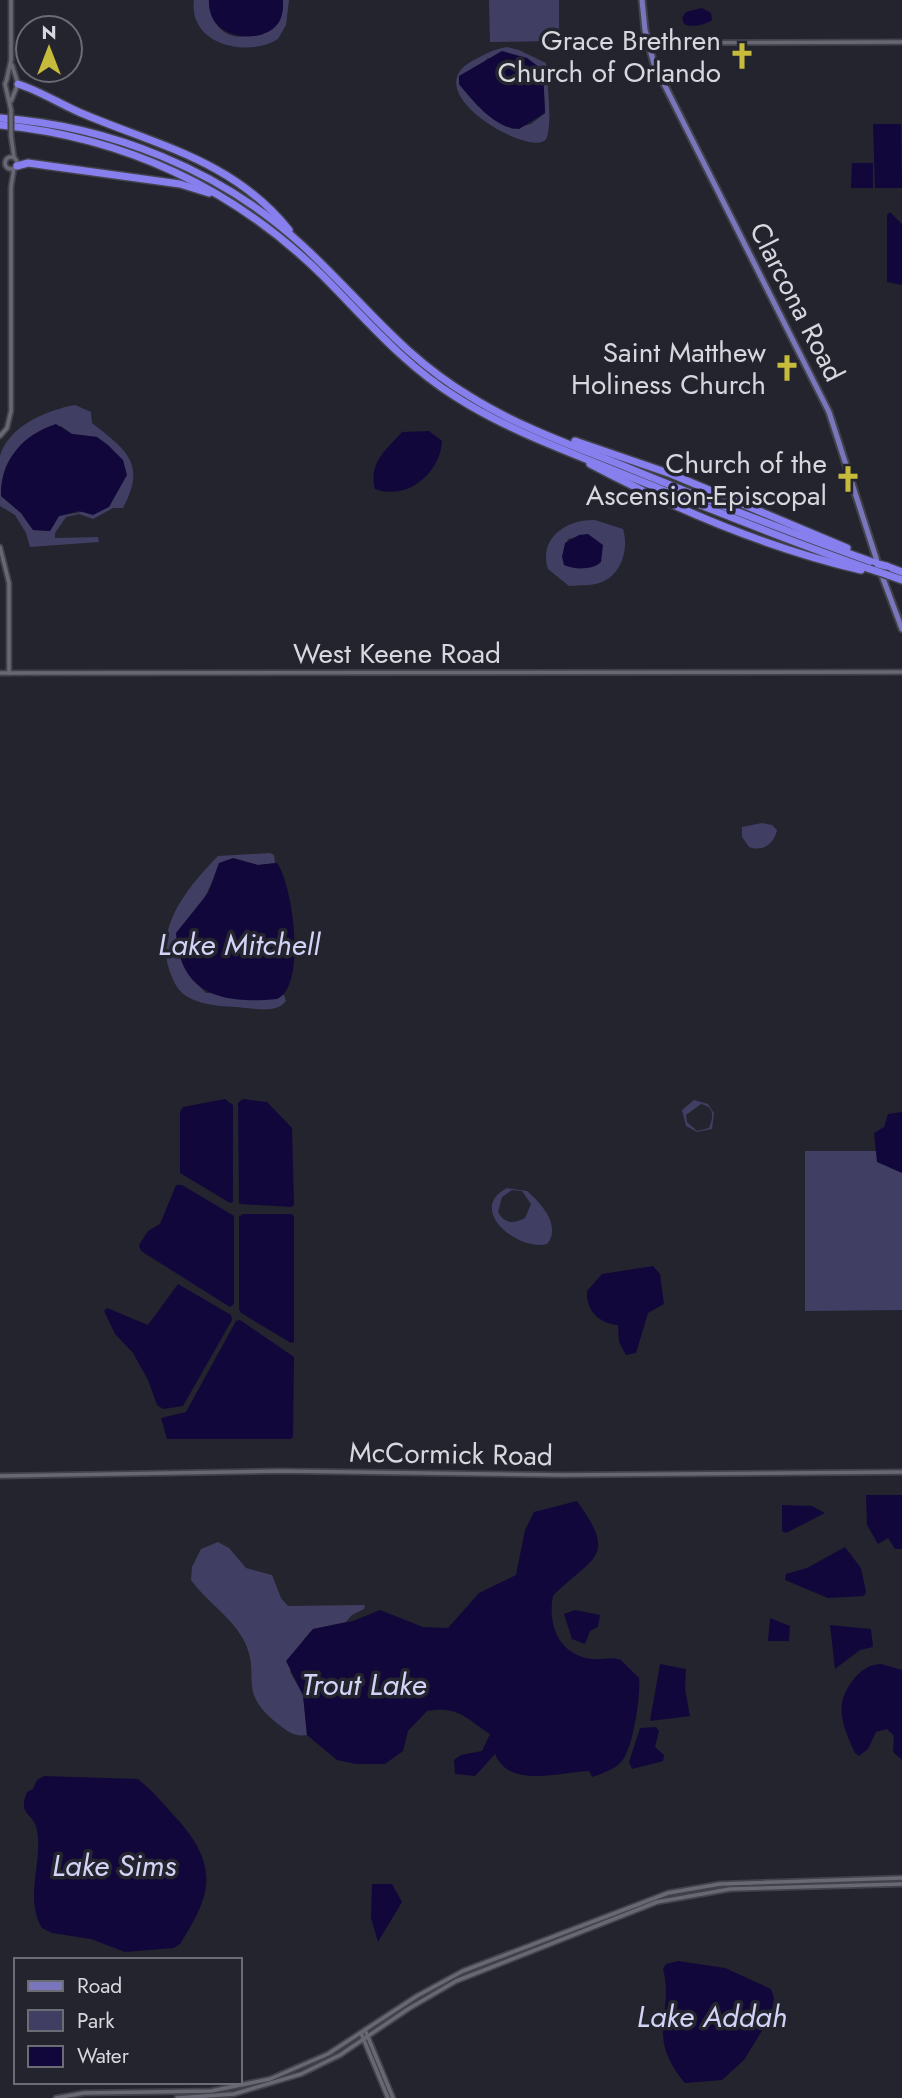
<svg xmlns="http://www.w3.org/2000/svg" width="902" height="2098" viewBox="0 0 902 2098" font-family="Jost,sans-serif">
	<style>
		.green { fill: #403f63; fill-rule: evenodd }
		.water { fill: #12073a }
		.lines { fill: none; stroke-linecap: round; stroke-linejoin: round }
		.minor-casing { stroke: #42424a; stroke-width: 7 }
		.major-casing { stroke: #42424a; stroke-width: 9 }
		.highway-casing { stroke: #42424a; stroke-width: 10 }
		.minor { stroke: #676874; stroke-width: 3.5 }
		.major { stroke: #7a76bd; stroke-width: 5 }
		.highway { stroke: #877fed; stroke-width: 7 }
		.minor-bridge-casing { stroke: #42424a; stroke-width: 7; stroke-linecap: butt }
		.highway-bridge-casing { stroke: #42424a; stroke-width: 10; stroke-linecap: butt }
		.minor-bridge { stroke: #676874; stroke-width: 3.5 }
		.highway-bridge { stroke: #877fed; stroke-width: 7 }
		.labels { text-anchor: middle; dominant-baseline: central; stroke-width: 7; stroke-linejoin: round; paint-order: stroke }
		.poi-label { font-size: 28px; fill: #d7d7de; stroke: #23242e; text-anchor: end }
		.street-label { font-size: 28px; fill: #d7d7de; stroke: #23242e }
		.water-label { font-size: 30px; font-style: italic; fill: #d2d3f6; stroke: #23242e }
	</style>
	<rect width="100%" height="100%" fill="#23242e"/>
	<g class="green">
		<path d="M194 0H209C208 21 226 43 250 35 261 32 273 19 283 11V0H289L286 25 278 39C248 58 188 45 194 0Z"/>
		<path d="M489 0H559V41L490 42Z"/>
		<path d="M507 47 519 50 546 63C547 79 553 126 546 139 533 159 414 93 472 61 484 55 493 49 507 47ZM488 58 543 70 545 113 531 124 512 129 477 105 459 84V76L480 66Z"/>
		<path d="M75 405 91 412 92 423C126 450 147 463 123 508H113L93 519 79 514 66 517 55 533V538L98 537 99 542 30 547 26 533 15 515 0 506C0 492 0 470 0 456 9 425 48 410 75 405ZM61 426 72 434 97 437 122 480 109 507 59 516 50 531 33 530 21 513 1 496C1 450 25 444 61 426Z"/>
		<path d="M595 520 623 529C629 548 622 574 602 582 593 586 579 585 569 586L548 569C538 537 568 519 595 520ZM589 534 562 557 568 539Z"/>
		<path d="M762 823 772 825 777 830C774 844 763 852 749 847L742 837V827Z"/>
		<path d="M270 853 274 855 275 863 258 865 240 860 212 883 201 904 183 961 194 981 206 993 284 995 286 1001C276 1013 260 1009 246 1008 228 1006 205 1007 188 997 180 993 175 985 172 977 151 930 187 888 218 856Z"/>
		<path d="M694 1100 708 1104 714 1113 712 1129 697 1132 686 1126 682 1110ZM701 1104C716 1107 713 1118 709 1128L697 1131 687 1122 686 1115Z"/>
		<path d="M805 1151H902V1310L805 1311Z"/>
		<path d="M507 1188 527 1191C541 1203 562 1226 547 1244 518 1252 466 1209 507 1188ZM512 1190 522 1191 531 1204 525 1218C513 1224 505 1224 498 1212L502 1197Z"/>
		<path d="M218 1542 229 1548 246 1568 272 1575 281 1598 288 1606 365 1605 364 1609 352 1615 346 1622 313 1629 304 1639 290 1672 303 1695 307 1735C294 1737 287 1731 278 1724 234 1690 264 1675 242 1637 228 1614 206 1601 191 1580L192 1567 201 1549Z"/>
	</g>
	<g class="water">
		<path d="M209 0H283C283 7 283 16 279 22 266 45 207 43 209 0Z"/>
		<path d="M702 8 711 13 712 20C705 25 691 28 684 24L682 18 686 12Z"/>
		<path d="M502 51 527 58 543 70 545 113 519 129C495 129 473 101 459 84V76Z"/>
		<path d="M873 124H901L902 188H875Z"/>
		<path d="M852 163H873V188H851Z"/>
		<path d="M890 212 902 224V285L887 282V215Z"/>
		<path d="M56 424 72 434 97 437 108 445 123 460 127 475 109 507 93 515 79 511 59 516 50 531 33 530 21 513 1 496C1 460 22 435 56 424Z"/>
		<path d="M429 431 442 441C440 473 408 501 375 489 368 463 386 450 402 432Z"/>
		<path d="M588 534 603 545 601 562C593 570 575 570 564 565L562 557 565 543 579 535Z"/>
		<path d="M233 858 258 865 277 863C293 885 307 986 277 999 224 1004 180 996 176 933L208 893 219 863Z"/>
		<path d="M225 1099 233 1105V1202L230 1203 180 1173V1112L183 1107Z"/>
		<path d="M243 1099 267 1102 292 1128 294 1205 291 1207 239 1204 238 1103Z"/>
		<path d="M902 1112V1173L877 1162 874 1133 884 1127 888 1114Z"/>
		<path d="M176 1185H182L234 1216V1304L230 1307 141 1251 139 1245 148 1231 160 1224Z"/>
		<path d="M243 1214H291L294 1216V1342L291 1343 241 1313 239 1309V1217Z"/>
		<path d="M653 1266 660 1274 664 1304 648 1313 636 1353 626 1355 619 1342 618 1325C599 1323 586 1311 587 1291L602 1274Z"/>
		<path d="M178 1284 231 1315 232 1320 183 1406 163 1409 157 1405 148 1380 133 1353 115 1334 104 1311 107 1308 148 1325Z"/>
		<path d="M240 1320 294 1357 293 1436 291 1439H167L161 1418 186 1412 236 1321Z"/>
		<path d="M866 1495H902V1549H895L888 1538 878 1544 867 1525Z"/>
		<path d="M577 1501C619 1559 592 1556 553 1596 547 1625 560 1657 594 1659 604 1660 611 1656 621 1660L639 1678C641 1695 633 1750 621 1762 615 1769 601 1774 592 1777L589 1771C560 1772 509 1789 495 1754L475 1776 455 1774 454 1760 461 1755 482 1751 490 1734C465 1718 459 1706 427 1711L408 1731 403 1751 385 1764H356L337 1760 307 1735 303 1695 286 1661 313 1629 353 1621 380 1610 423 1627 448 1628 479 1593 516 1575 525 1530 534 1512Z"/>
		<path d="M782 1505 812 1506 825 1513 786 1533 782 1531Z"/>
		<path d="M845 1547 861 1568 866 1592 864 1596 828 1598 785 1580 786 1574 807 1568Z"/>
		<path d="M575 1610 600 1615 598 1627 590 1631 585 1644 572 1639 564 1614Z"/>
		<path d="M770 1618 790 1626 789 1641H768Z"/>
		<path d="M830 1625 871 1629 873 1647 860 1650 835 1669Z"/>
		<path d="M660 1664 686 1669 685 1689 690 1716 650 1721Z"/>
		<path d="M881 1664 902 1670V1760L893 1752 894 1736 887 1729 876 1732 868 1749 859 1756 855 1753C843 1726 833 1705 853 1680 861 1670 868 1665 881 1664Z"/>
		<path d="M656 1727 659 1731 655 1747 664 1755 663 1761 632 1769 629 1762 640 1728Z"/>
		<path d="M44 1776 138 1779C154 1792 166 1807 180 1822 219 1868 211 1896 180 1944L174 1948 125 1952 91 1939 52 1933 42 1928C24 1898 43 1862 37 1830 34 1812 17 1816 27 1792L33 1789 37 1780Z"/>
		<path d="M372 1884H392L402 1902 378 1942 371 1918Z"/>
		<path d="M678 1961 725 1968 771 1989 774 1998 771 2016 744 2060 722 2080 685 2083C644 2034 675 2014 663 1969L666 1964Z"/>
	</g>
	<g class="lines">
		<defs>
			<g id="minor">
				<path d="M649 43 902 42"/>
				<path d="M7 78 11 60V0"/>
				<path d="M7 79 5 84 11 110"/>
				<path d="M11 101 18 84 12 65"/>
				<path d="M11 136 14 157"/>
				<circle cx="11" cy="163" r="6"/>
				<path d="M0 436 7 428 11 411V187L14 168"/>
				<path d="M0 547 9 583V673"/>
				<path d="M0 673 902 672"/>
				<path d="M0 1476 281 1471 563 1475 902 1472"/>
				<path d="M365 2030 393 2098"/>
				<path d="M361 2033 388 2098"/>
				<path d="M56 2098 84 2093 211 2091 270 2079 328 2054 417 1996 463 1971 668 1893 720 1884 902 1878"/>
				<path d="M177 2098 234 2094 301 2074 340 2055 408 2009 456 1981 657 1902 730 1889 902 1884"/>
			</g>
			<g id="major">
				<path d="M642 0 645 30 654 64 829 412 878 564"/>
				<path d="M881 573 902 629"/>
			</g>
			<g id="highway">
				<path d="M18 84C40 91 60 104 81 113 159 146 234 161 289 230"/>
				<path d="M0 118C110 126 221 170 302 245 361 299 400 355 471 397 519 427 574 446 626 467 709 501 793 534 878 564"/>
				<path d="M0 125C124 137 234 188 323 276 366 319 403 364 456 397 509 431 570 452 628 476 708 508 788 541 870 569"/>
				<path d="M17 166 28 163 180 184 209 193"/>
				<path d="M575 441 671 474 847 548"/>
				<path d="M590 464C675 509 767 548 861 570"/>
				<path d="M886 566 902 572"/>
				<path d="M888 575 902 580"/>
			</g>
		</defs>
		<use href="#minor" class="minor-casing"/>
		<use href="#major" class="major-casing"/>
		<use href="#highway" class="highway-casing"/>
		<use href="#minor" class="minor"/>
		<use href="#major" class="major"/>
		<use href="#highway" class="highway"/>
		<defs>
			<path id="minor-bridge" d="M11 110V136"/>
			<g id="highway-bridge">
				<path d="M878 564 886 566"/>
				<path d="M870 569 888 575"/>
			</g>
		</defs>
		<use href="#minor-bridge" class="minor-bridge-casing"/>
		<use href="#highway-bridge" class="highway-bridge-casing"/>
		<use href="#minor-bridge" class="minor-bridge"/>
		<use href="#highway-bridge" class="highway-bridge"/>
	</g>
	<defs>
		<symbol id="church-bare" viewBox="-9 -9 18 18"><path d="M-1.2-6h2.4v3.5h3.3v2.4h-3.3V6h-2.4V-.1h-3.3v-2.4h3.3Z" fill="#c7bb3c" stroke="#23242e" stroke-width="2.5" paint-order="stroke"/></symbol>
	</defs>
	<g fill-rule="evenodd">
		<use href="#church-bare" x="723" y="37" width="38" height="38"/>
		<use href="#church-bare" x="768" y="349" width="38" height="38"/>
		<use href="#church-bare" x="829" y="460" width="38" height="38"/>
	</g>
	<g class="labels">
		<g class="poi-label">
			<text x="721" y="40">Grace Brethren<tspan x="721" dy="32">Church of Orlando</tspan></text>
			<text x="766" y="352">Saint Matthew<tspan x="766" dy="32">Holiness Church</tspan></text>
			<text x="827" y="463">Church of the<tspan x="827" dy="32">Ascension-Episcopal</tspan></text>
		</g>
		<g class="street-label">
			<text transform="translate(797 302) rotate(63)">Clarcona Road</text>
			<text x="397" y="653">West Keene Road</text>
			<text transform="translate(451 1454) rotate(1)">McCormick Road</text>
		</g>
		<g class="water-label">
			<text x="239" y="944">Lake Mitchell</text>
			<text x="364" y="1684">Trout Lake</text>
			<text x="114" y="1865">Lake Sims</text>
			<text x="712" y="2016">Lake Addah</text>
		</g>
	</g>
	<rect x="14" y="1958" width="228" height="126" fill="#23242e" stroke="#6b6c74" stroke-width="2"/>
	<rect x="28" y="1981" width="35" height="10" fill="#7a76bd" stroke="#6b6c74" stroke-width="2"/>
	<text x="77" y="1993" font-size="21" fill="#d7d7de">Road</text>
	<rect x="28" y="2010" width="35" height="21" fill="#403f63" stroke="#6b6c74" stroke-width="2"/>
	<text x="77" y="2028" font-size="21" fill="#d7d7de">Park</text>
	<rect x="28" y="2046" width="35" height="21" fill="#12073a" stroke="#6b6c74" stroke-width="2"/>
	<text x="77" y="2063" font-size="21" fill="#d7d7de">Water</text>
	<g transform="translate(49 49)"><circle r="33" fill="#23242e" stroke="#6b6c74" stroke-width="2"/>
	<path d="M0-5L12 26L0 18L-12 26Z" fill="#c7bb3c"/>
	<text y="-10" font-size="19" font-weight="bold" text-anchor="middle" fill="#d7d7de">N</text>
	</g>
</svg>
